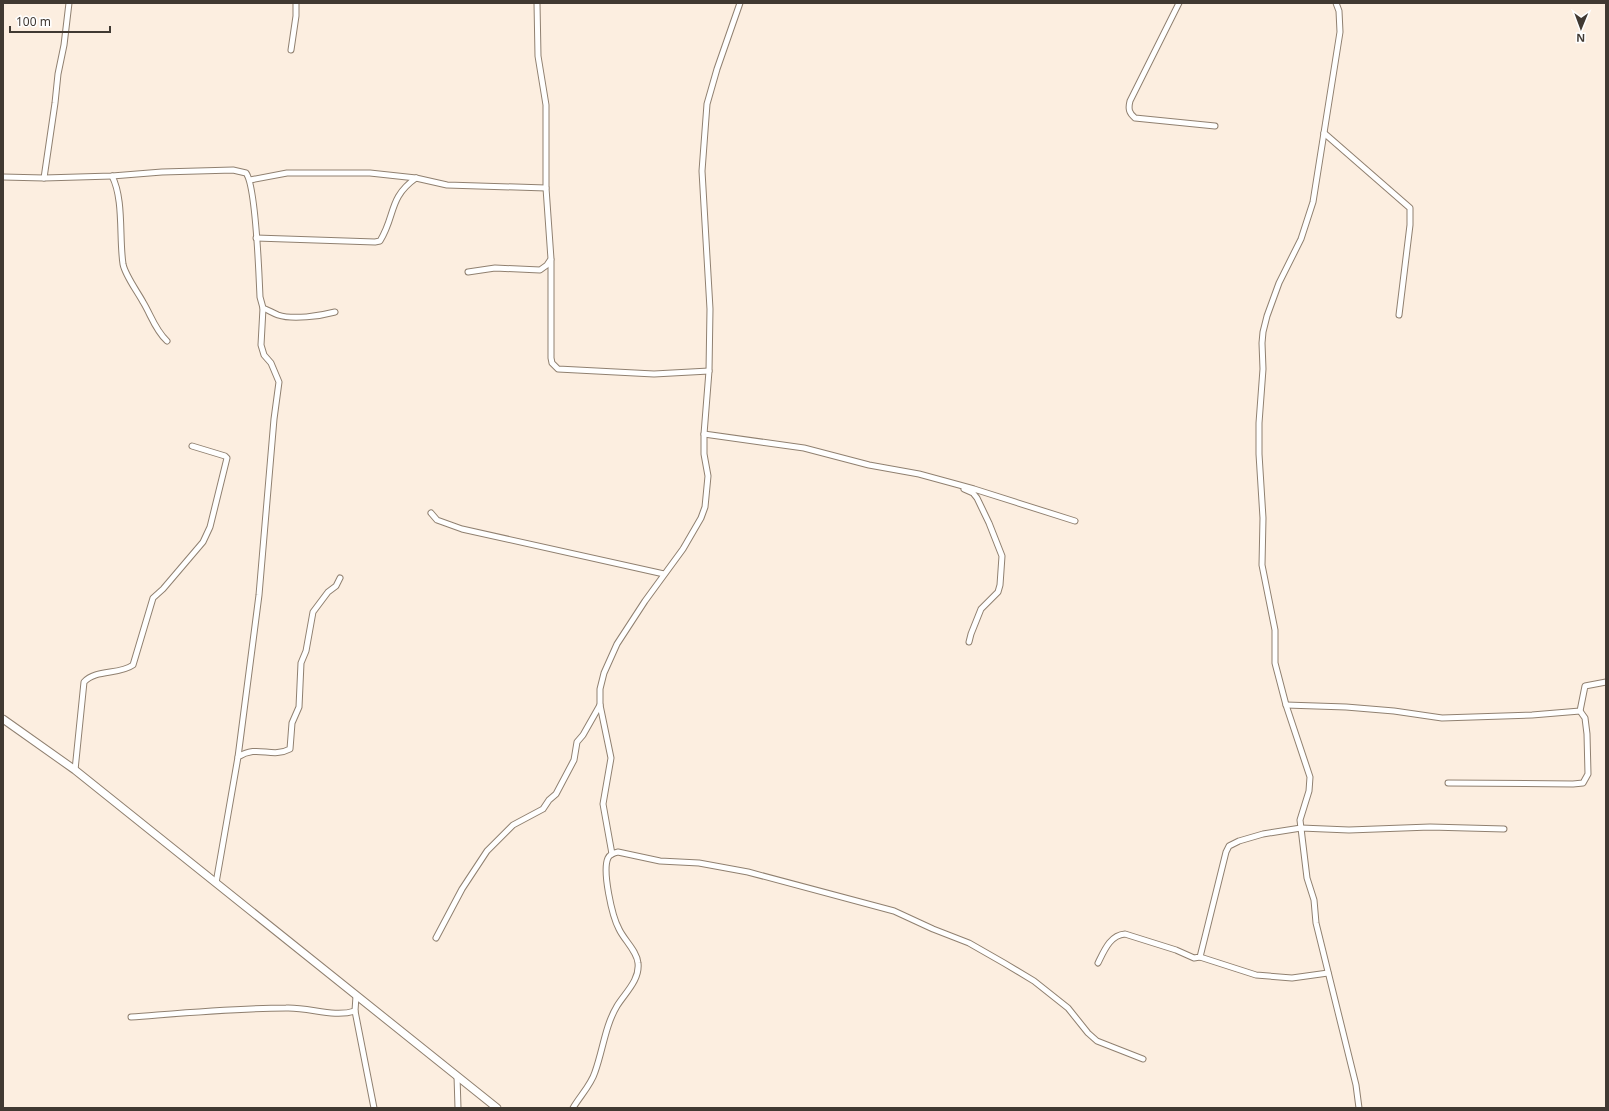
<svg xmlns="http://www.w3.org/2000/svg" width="1609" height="1111" viewBox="0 0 1609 1111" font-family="'Noto Sans',sans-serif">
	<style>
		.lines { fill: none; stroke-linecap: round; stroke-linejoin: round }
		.minor-casing { stroke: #908070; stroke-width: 7 }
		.tertiary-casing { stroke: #908070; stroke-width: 9 }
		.minor { stroke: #fff; stroke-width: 5 }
		.tertiary { stroke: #fff; stroke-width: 7 }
	</style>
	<rect width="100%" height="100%" fill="#fceee0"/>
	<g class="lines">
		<defs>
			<g id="minor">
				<path d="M1179 3 1130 101C1128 109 1129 113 1135 118L1215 126"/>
				<path d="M1336 3 1339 11 1340 32 1313 202 1301 239 1279 283 1267 316 1263 332 1262 343 1263 369 1259 423V454L1263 518 1262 565 1275 630V663L1286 705 1310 777 1309 791 1300 820 1307 878 1314 900 1316 923 1356 1085 1359 1108"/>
				<path d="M291 50 296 16V3"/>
				<path d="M1324 133 1410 208V225L1399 315"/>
				<path d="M112 176C124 199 119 238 123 264 125 275 137 291 143 302 151 315 155 330 167 341"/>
				<path d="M3 177 44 178 112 176 162 172 233 170 246 173C256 186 259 275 260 297L263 308C268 310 273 313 278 315 293 320 320 316 335 312"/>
				<path d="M44 178 55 103 58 74 64 45 69 3"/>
				<path d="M250 180 287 173H370L416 178 447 185 546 188"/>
				<path d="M256 238 375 242 380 241C396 215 388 198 416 178"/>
				<path d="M551 260V358L552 363 558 369 654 374 709 371"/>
				<path d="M468 272 495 268 540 270 547 265 551 259 546 188V105L538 56 537 3"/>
				<path d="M704 434 804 448 869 465 919 474 974 489 1075 521"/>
				<path d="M964 489 973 493 977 498 989 523 1002 556 1000 585 998 592 981 609 971 634 969 642"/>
				<path d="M431 513 437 520 462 529 664 574"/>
				<path d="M1286 705 1346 707 1394 711 1442 718 1532 715 1580 711 1585 686 1606 682"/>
				<path d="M238 757 259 595 274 419 279 382 271 363 264 355 261 345 263 308"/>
				<path d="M75 770 84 682C96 669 119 675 133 665L153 598 163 589 203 542 210 527 227 458 225 456 192 446"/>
				<path d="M1448 783 1573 784 1583 783 1588 774 1587 734 1585 718 1580 711"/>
				<path d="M612 854 603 804 611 758 600 705V689L604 673 617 644 645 601 683 549 701 518 705 507 708 476 704 454V434L709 371 710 309 702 171 707 104 717 69 740 3"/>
				<path d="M216 883 238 757C258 744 271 759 290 749L292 723 299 707 301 663 306 651 313 612 328 592 336 586 340 578"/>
				<path d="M436 938 462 889 487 851 513 825 543 809 549 800 556 794 574 760 577 742 583 735 600 705"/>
				<path d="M1200 957 1256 975 1292 978 1328 973"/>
				<path d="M1098 963C1104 951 1110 935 1125 934L1176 950 1194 958 1200 957 1226 852 1229 846 1239 841 1263 834 1301 828 1349 830 1430 827 1504 829"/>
				<path d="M356 996 355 1011 374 1108"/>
				<path d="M131 1017C183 1013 235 1008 286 1008 310 1007 333 1018 355 1011"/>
				<path d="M457 1076 458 1108"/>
				<path d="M573 1108C580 1096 591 1085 595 1072 603 1050 605 1026 617 1006 625 993 640 980 638 963 637 951 624 940 619 929 612 916 602 871 608 858 610 854 613 853 618 852L660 861 699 863 748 872 894 911 933 929 969 943 1004 963 1034 981 1068 1008 1088 1033 1097 1041 1143 1059"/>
			</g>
			<path id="tertiary" d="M3 719 75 770 497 1108"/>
		</defs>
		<use href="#minor" class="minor-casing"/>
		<use href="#tertiary" class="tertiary-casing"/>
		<use href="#minor" class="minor"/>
		<use href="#tertiary" class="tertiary"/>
	</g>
	<rect width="1609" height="1111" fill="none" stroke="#403932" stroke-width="8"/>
	<g transform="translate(1581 28) rotate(181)" stroke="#ffffff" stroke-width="3" paint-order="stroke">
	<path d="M0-3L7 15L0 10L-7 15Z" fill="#403932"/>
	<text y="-6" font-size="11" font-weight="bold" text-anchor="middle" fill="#403932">N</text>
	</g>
	<path d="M10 26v6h100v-6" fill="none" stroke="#403932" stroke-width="2"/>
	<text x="16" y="26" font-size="12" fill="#403932" stroke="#ffffff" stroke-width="3" paint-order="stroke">100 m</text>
</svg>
